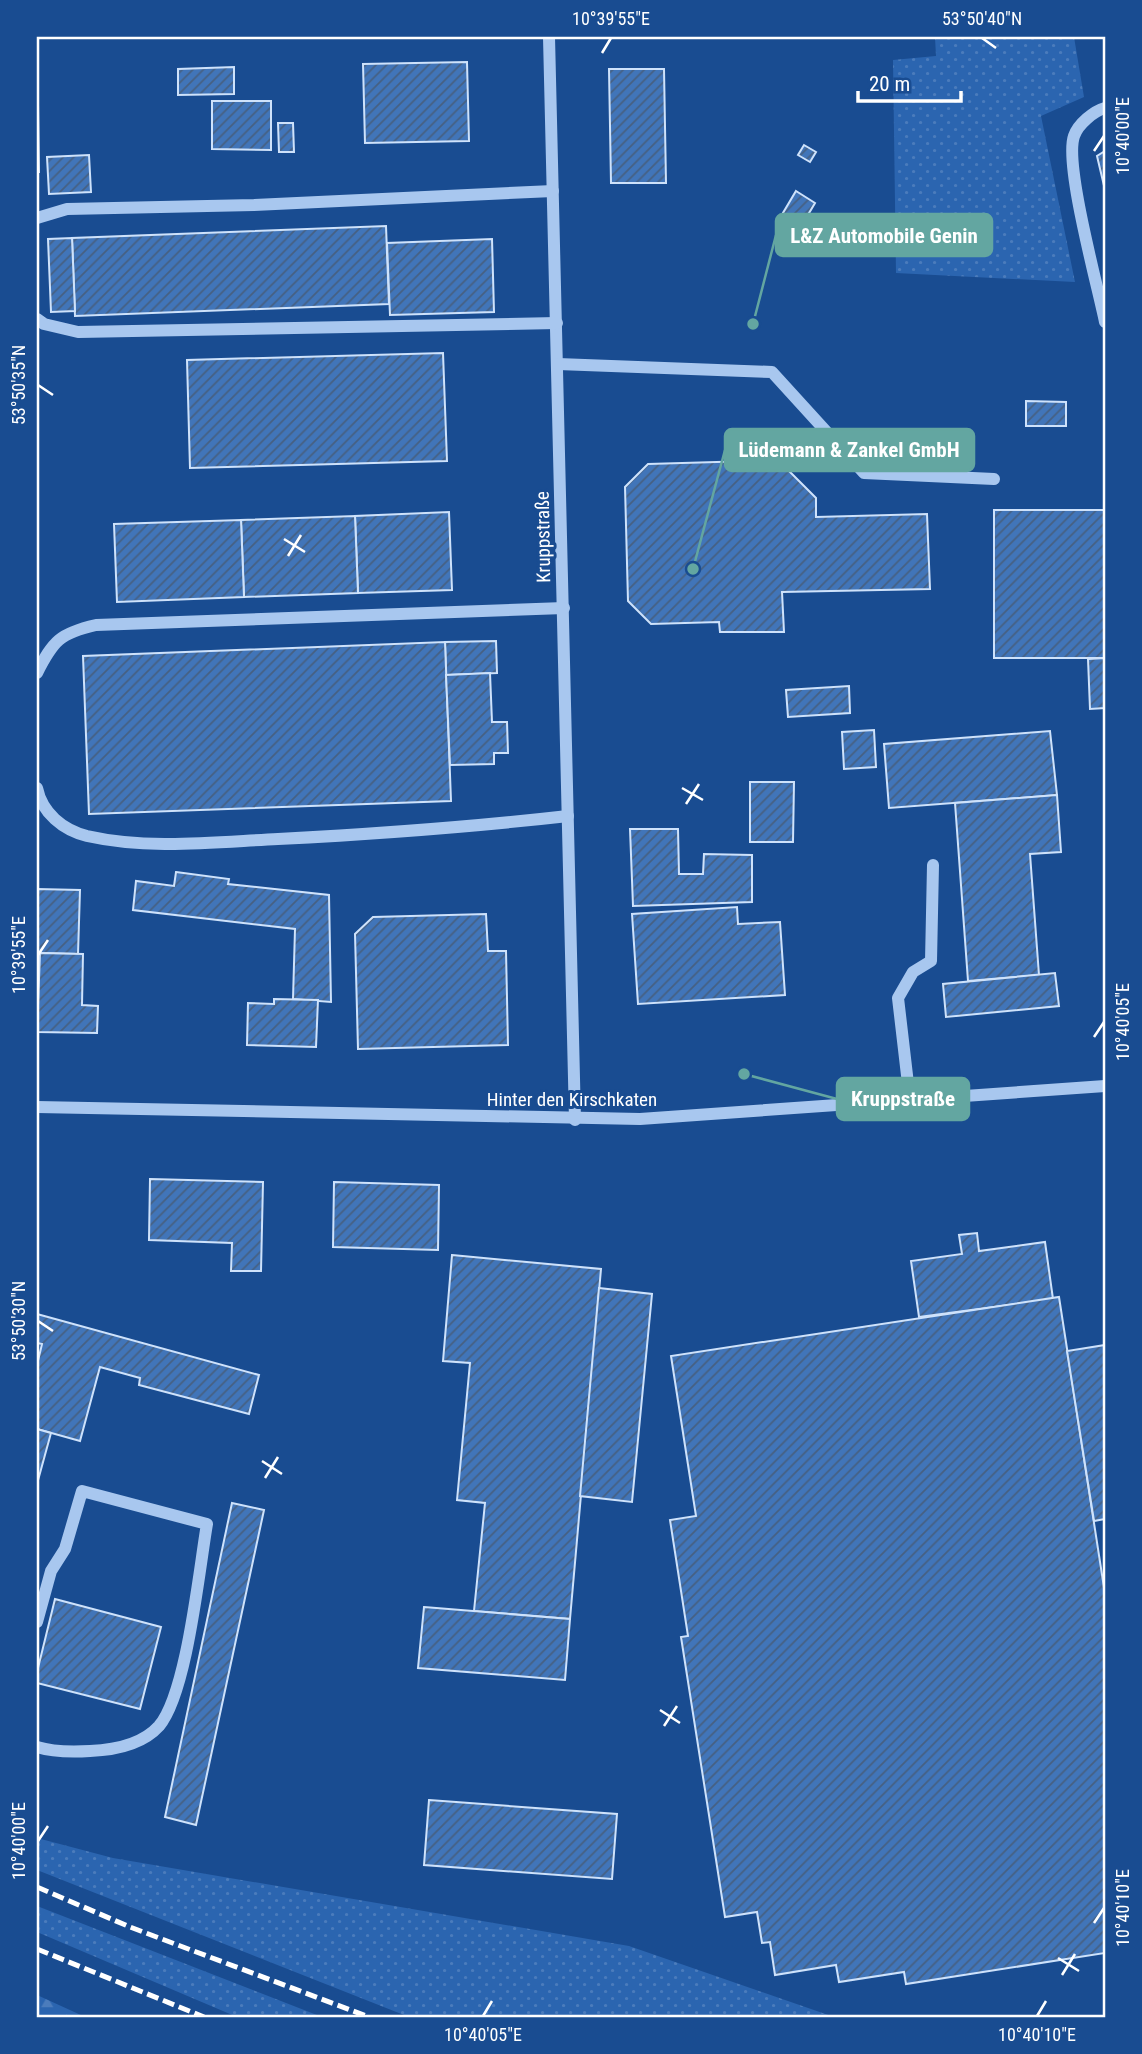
<svg xmlns="http://www.w3.org/2000/svg" width="1142" height="2054" viewBox="0 0 1142 2054" font-family="'Roboto Condensed',sans-serif">
	<style>
		.grass { fill: url(#grass-dots) }
		.forest { fill: url(#forest-firs) }
		.building { fill: url(#building-hatch); stroke: #cee2fb; stroke-width: 2 }
		.lines { fill: none; stroke-linecap: round; stroke-linejoin: round }
		.minor { stroke: #a8c7ef; stroke-width: 12 }
		.rail { stroke: #fff; stroke-width: 5; stroke-dasharray: 12 5; stroke-linecap: butt }
		.ticks { fill: none; stroke: #fff; stroke-width: 2.5 }
		.labels { text-anchor: middle; dominant-baseline: central; stroke-width: 6; stroke-linejoin: round; paint-order: stroke }
		.street-label { font-size: 19px; fill: #fff; stroke: #194c91 }
		.leader { fill: none; stroke: #63a6a1; stroke-width: 2.5 }
		.callout-dot { fill: #63a6a1; stroke: #194c91; stroke-width: 2.5 }
		.callout { fill: #63a6a1; stroke: #63a6a1; stroke-width: 2.5 }
		.callout-label { font-size: 21px; text-anchor: middle; font-weight: bold; fill: #fff }
		.neatline { fill: none; stroke: #fff; stroke-width: 2.5 }
		.ticks-label { font-size: 18px; text-anchor: middle; fill: #fff }
	</style>
	<defs>
		<pattern id="grass-dots" width="8" height="8" patternUnits="userSpaceOnUse" patternTransform="scale(1.75)"><rect width="8" height="8" fill="#2b65b0"/><path d="M2 2h.1M6 6h.1" fill="none" stroke="#4b7cbc" stroke-width="1.8" stroke-linecap="round"/></pattern>
		<pattern id="forest-firs" width="22" height="20" patternUnits="userSpaceOnUse" patternTransform="scale(1.75)"><rect width="22" height="20" fill="#2b65b0"/><path d="M5 1l3.5 6h-7zM16 11l3.5 6h-7z" fill="#4b7cbc"/></pattern>
		<pattern id="building-hatch" width="6" height="6" patternUnits="userSpaceOnUse" patternTransform="scale(1.75)"><rect width="6" height="6" fill="#4175b9"/><path d="M-1 1l2-2M0 6l6-6M5 7l2-2" fill="none" stroke="#466082"/></pattern>
	</defs>
	<rect width="100%" height="100%" fill="#194c91"/>
	<g class="grass">
		<path d="M935 37H1074L1084 97 1041 116 1075 282 896 273 893 60 936 56Z"/>
		<path d="M37 1838 113 1858 629 1946 834 2017H409L37 1870Z"/>
		<path d="M37 1906 322 2017H237L37 1932Z"/>
	</g>
	<path class="forest" d="M37 1995 83 2016 87 2017H37Z"/>
	<g class="building">
		<path d="M37 37 39 172H37Z"/>
		<path d="M467 62 469 141 365 143 363 64Z"/>
		<path d="M234 67V94L178 95V69Z"/>
		<path d="M609 69H664L666 183H611Z"/>
		<path d="M212 101H271V150L212 149Z"/>
		<path d="M278 123H293L294 152H279Z"/>
		<path d="M804 145 816 152 810 162 798 155Z"/>
		<path d="M1105 151V190L1097 156Z"/>
		<path d="M89 155 91 192 49 194 47 157Z"/>
		<path d="M796 191 815 203 796 235 777 223Z"/>
		<path d="M386 226 389 304 75 316 72 238Z"/>
		<path d="M72 238 75 311 51 312 48 239Z"/>
		<path d="M492 239 494 312 390 315 387 243Z"/>
		<path d="M443 353 447 461 190 468 187 360Z"/>
		<path d="M1026 401 1066 402V426H1026Z"/>
		<path d="M764 446 816 498V517L927 514 930 589 782 592 784 632H720L719 622 651 624 628 601 625 487 648 464 751 461Z"/>
		<rect x="994" y="510" width="111" height="148"/>
		<path d="M449 512 452 590 358 593 355 516Z"/>
		<path d="M355 516 358 593 244 597 241 520Z"/>
		<path d="M241 520 244 597 117 602 114 524Z"/>
		<path d="M496 641 497 673 446 675 445 642Z"/>
		<path d="M445 642 451 801 89 814 83 656Z"/>
		<path d="M1105 658V708L1090 709 1088 659Z"/>
		<path d="M490 673 492 722H507L508 753H494V764L450 765 446 675Z"/>
		<path d="M849 686 850 713 788 717 786 690Z"/>
		<path d="M874 730 876 767 844 769 842 732Z"/>
		<path d="M1050 731 1057 795 889 808 884 744Z"/>
		<path d="M750 782H794L793 842H750Z"/>
		<path d="M1057 795 1061 852 1030 854 1039 975 968 981 955 803Z"/>
		<path d="M630 829H678L679 874H703L704 854 752 855V902L633 906Z"/>
		<path d="M176 872 229 879 228 884 329 895 331 1002 293 999 295 929 133 910 136 881 174 886Z"/>
		<path d="M37 889 80 890 78 954 37 953Z"/>
		<path d="M737 907 738 924 780 922 785 995 638 1004 632 914Z"/>
		<path d="M486 914 488 951H506L508 1045 358 1049 355 934 373 917Z"/>
		<path d="M40 953 83 954 82 1005 98 1006 97 1033 37 1032Z"/>
		<path d="M1055 973 1059 1006 946 1017 943 984Z"/>
		<path d="M274 999 318 1000 316 1047 247 1045 248 1003 274 1004Z"/>
		<path d="M150 1179 263 1182 261 1271H231L232 1243 149 1240Z"/>
		<path d="M334 1182 439 1185 438 1250 333 1247Z"/>
		<path d="M977 1233 979 1251 1045 1242 1053 1299 919 1317 911 1261 962 1254 959 1235Z"/>
		<path d="M452 1255 601 1269 570 1619 474 1611 485 1503 457 1500 470 1363 443 1361Z"/>
		<path d="M599 1288 652 1294 632 1502 580 1496Z"/>
		<path d="M1059 1297 1105 1594V1953L906 1984 904 1972 839 1982 836 1965 775 1975 770 1942 762 1943 757 1912 725 1917 681 1637 688 1636 670 1520 696 1516 671 1356Z"/>
		<path d="M37 1314 259 1375 249 1414 139 1385 140 1378 100 1367 80 1441 37 1429V1365L42 1344 37 1343Z"/>
		<path d="M1105 1345V1519L1094 1521 1067 1351Z"/>
		<path d="M37 1429 51 1433 37 1484Z"/>
		<path d="M232 1503 264 1510 196 1825 165 1817Z"/>
		<path d="M55 1599 161 1627 140 1709 37 1683V1672Z"/>
		<path d="M424 1607 570 1619 565 1680 418 1668Z"/>
		<path d="M429 1800 617 1814 612 1879 424 1865Z"/>
	</g>
	<g class="lines">
		<g class="minor">
			<path d="M549 37 575 1120"/>
			<path d="M1105 108C1094 111 1078 124 1074 136 1064 164 1098 287 1105 322"/>
			<path d="M37 218 67 209 254 205 553 191"/>
			<path d="M37 319 44 324 78 332 557 323"/>
			<path d="M558 364 772 372 864 473 994 479"/>
			<path d="M37 673C53 641 60 633 96 625L564 608"/>
			<path d="M37 788C42 813 63 830 87 836 149 850 215 842 278 839 375 834 471 827 568 816"/>
			<path d="M910 1101 898 998 913 972 931 961 933 865"/>
			<path d="M37 1107 640 1119 1105 1086"/>
			<path d="M37 1622 51 1571 65 1549 82 1491 207 1524C199 1570 187 1693 159 1726 142 1745 114 1750 90 1751 73 1752 53 1752 37 1747"/>
		</g>
		<g class="rail">
			<path d="M37 1887 130 1927 369 2017"/>
			<path d="M37 1949 204 2017"/>
		</g>
	</g>
	<path class="ticks" d="M982 38 996 48M602 53 611 38M1094 151 1104 136M38 385 53 395M284 539 305 552M288 556 301 535M682 788 703 800M686 804 699 784M38 955 48 940M1094 1037 1104 1022M38 1321 53 1331M262 1461 282 1474M265 1478 278 1457M660 1710 680 1723M664 1726 677 1706M38 1841 48 1826M1094 1923 1104 1908M1058 1958 1079 1971M1062 1975 1075 1954M483 2016 492 2001M1037 2016 1046 2001"/>
	<g class="labels">
		<g class="street-label">
			<text transform="translate(543 537) rotate(-91)">Kruppstraße</text>
			<text x="572" y="1099">Hinter den Kirschkaten</text>
		</g>
	</g>
	<path class="leader" d="M753 324L776 235M693 569L725 450M744 1074L837 1099"/>
	<g class="callout-dot">
		<circle cx="753" cy="324" r="7"/>
		<circle cx="693" cy="569" r="7"/>
		<circle cx="744" cy="1074" r="7"/>
	</g>
	<g class="callout">
		<rect x="776" y="214" width="216" height="42" rx="7"/>
		<rect x="725" y="429" width="249" height="42" rx="7"/>
		<rect x="837" y="1078" width="132" height="42" rx="7"/>
	</g>
	<g class="callout-label">
		<text x="884" y="243">L&amp;Z Automobile Genin</text>
		<text x="849" y="457">Lüdemann &amp; Zankel GmbH</text>
		<text x="903" y="1106">Kruppstraße</text>
	</g>
	<rect width="1142" height="2054" fill="none" stroke="#194c91" stroke-width="77"/>
	<path d="M858 91v10h103v-10" fill="none" stroke="#ffffff" stroke-width="3.5"/>
	<text x="869" y="91" font-size="21" fill="#ffffff" stroke="#194c91" stroke-width="5" paint-order="stroke">20 m</text>
	<rect x="38" y="38" width="1066" height="1978" class="neatline"/>
	<g class="ticks-label">
		<text x="611" y="25">10°39'55"E</text>
		<text x="982" y="25">53°50'40"N</text>
		<text transform="translate(1123 136) rotate(-90)" y="6">10°40'00"E</text>
		<text transform="translate(19 385) rotate(-90)" y="6">53°50'35"N</text>
		<text transform="translate(19 955) rotate(-90)" y="6">10°39'55"E</text>
		<text transform="translate(1123 1022) rotate(-90)" y="6">10°40'05"E</text>
		<text transform="translate(19 1321) rotate(-90)" y="6">53°50'30"N</text>
		<text transform="translate(19 1841) rotate(-90)" y="6">10°40'00"E</text>
		<text transform="translate(1123 1908) rotate(-90)" y="6">10°40'10"E</text>
		<text x="483" y="2041">10°40'05"E</text>
		<text x="1037" y="2041">10°40'10"E</text>
	</g>
</svg>
